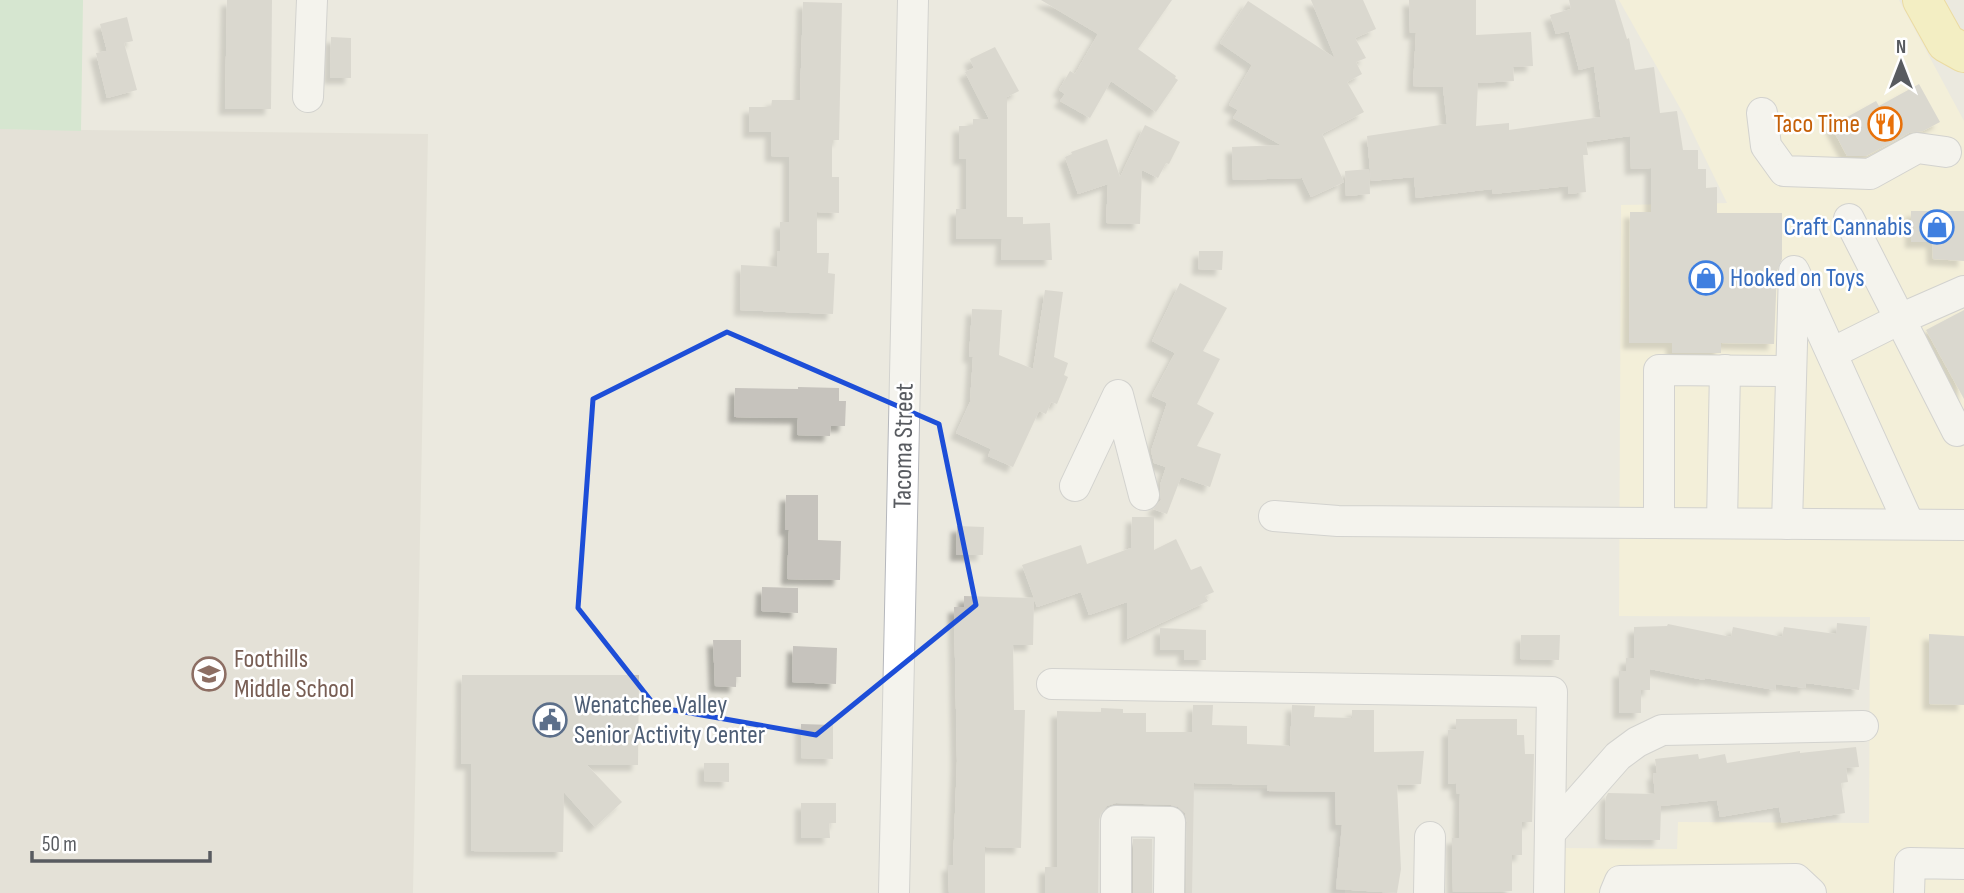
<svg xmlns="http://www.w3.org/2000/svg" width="1964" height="893" viewBox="0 0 1964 893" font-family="'Sofia Sans Condensed',sans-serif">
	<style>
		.commercial { fill: #fcf5d3 }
		.industrial { fill: #dcdbd4 }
		.education { fill: #dbd8ce }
		.green { fill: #bce3be }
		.building { fill: #c6c3bd; filter: url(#shadow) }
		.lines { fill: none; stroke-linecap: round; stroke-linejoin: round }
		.minor-casing { stroke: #b5b7bc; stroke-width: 32 }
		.major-casing { stroke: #ecca58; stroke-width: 40 }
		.minor { stroke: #fff; stroke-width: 30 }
		.major { stroke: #fcf3a3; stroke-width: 38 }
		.marked { fill: none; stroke: #1d4ed8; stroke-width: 5; stroke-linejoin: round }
		.labels { text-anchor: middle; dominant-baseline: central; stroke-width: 5; stroke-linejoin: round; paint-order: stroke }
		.food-label { font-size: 26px; fill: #c56008; stroke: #fff; text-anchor: end }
		.shop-label { font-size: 26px; fill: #366cbe; stroke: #fff; text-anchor: end }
		.street-label { font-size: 26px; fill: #585b60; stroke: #fff }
		.education-label { font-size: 26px; fill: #785e54; stroke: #fff; text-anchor: start }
		.service-label { font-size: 26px; fill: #4e5e75; stroke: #fff; text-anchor: start }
	</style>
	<defs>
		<filter id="shadow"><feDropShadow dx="-6" dy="6" stdDeviation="2" flood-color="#0004"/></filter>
	</defs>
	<rect width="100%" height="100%" fill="#ebe9df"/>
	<path class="commercial" d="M1619 0H1899L1964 121V893H1563L1564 848 1677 849 1678 822 1869 823 1870 617 1619 616 1621 205 1727 203 1684 115Z"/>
	<path class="industrial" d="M1080 787 1346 789 1345 893H1079Z"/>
	<path class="education" d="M0 129 428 134 413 893H0Z"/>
	<path class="green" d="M0 0H83L81 131 0 129Z"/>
	<g class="building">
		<path d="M227 0H272L271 109H225Z"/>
		<path d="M1041 0H1172L1138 49 1176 76 1175 78 1178 80 1156 112 1111 81 1090 118 1060 101 1065 94 1059 90 1070 71 1075 74 1098 34Z"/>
		<path d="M1311 0H1363L1376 29 1355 38 1366 58 1356 62 1362 74 1347 82 1364 112 1322 134 1344 182 1311 197 1302 178 1233 180 1232 147 1281 145 1233 118 1238 110 1229 105 1252 65 1220 43 1248 1 1335 58Z"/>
		<path d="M1409 0H1476V35L1531 32 1533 66 1513 67 1514 81 1478 83 1476 126 1509 123V130L1601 117 1594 66 1579 70 1569 31 1556 34 1550 15 1571 9 1569 0H1615L1627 39 1629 38 1635 70 1654 67 1660 113 1677 111 1683 150H1698V169H1706V188L1717 187V213H1782V259L1777 271 1774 344 1721 343V353H1672V343H1629L1630 212H1651V168L1631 169 1630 136 1586 142 1588 155H1583L1586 192 1568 194V186L1493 194 1492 189 1416 198 1414 177 1371 181 1367 136 1447 124 1443 87 1413 86 1416 33H1410Z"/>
		<path d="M803 2 842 3 839 140H832V177H839V213L817 212V253H829L828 273 835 274 833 314 740 310 741 265 777 267V251H780V222H789V157L771 156V132H749V107H771L772 100H800Z"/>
		<path d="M127 17 133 41 124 43 137 90 107 98 96 53 107 51 100 24Z"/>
		<path d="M331 37 351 38V78H330Z"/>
		<path d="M995 47 1019 91 1007 97V217H1023V224L1050 223 1052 260H1001L1002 239H956V209H966V159H959V126H973V119H989L965 72 974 68 970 59Z"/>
		<path d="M1919 84 1940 122 1923 131 1909 133 1866 156H1847L1831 126 1876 101 1879 106Z"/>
		<path d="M1145 125 1180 142 1169 164 1166 163 1158 178 1142 170 1140 224 1106 223 1108 184 1078 194 1065 157 1072 154 1071 152 1107 139 1120 177Z"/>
		<path d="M1369 169 1370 194 1346 196 1345 171Z"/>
		<path d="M1911 211H1964V261L1933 259 1932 242H1911Z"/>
		<path d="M1199 251H1223L1222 270 1198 269Z"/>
		<path d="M1180 283 1227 308 1203 351 1220 359 1197 404 1214 413 1197 446 1221 454 1210 487 1181 477 1167 514 1153 509 1161 500 1160 485 1166 467 1154 463 1151 451 1167 403 1152 396 1175 353 1152 341Z"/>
		<path d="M1045 290 1063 292 1054 357 1068 363 1064 375 1068 377 1057 404 1051 402 1046 414 1039 411 1013 467 988 456 991 449 956 433 970 402 973 357H969L972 309 1002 310 999 355 1033 369Z"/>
		<path d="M1964 310V399L1926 330Z"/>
		<path d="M798 387 839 388V401H846L845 426H831L830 436 797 435 798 418 734 417 735 388 798 389Z"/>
		<path d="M786 495H818V540L841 541 840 580 787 579 789 530H785Z"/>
		<path d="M1132 517H1154V550L1176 539 1191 570 1201 566 1214 592 1205 596 1208 601 1127 639V602L1089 615 1081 592 1037 607 1034 599 1033 645H1013L1014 710H1025L1021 848 985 847V893H949L948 865H953L957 761 954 607H964V596L1034 598 1022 565 1081 545 1087 564 1131 548Z"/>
		<path d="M957 526 984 527 983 555H956Z"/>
		<path d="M762 587 798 588V613L761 611Z"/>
		<path d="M1837 623 1867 626 1859 690 1806 683 1805 688 1776 684 1775 690 1705 678 1704 680 1650 669V690H1641V713H1619V671H1626V658H1634V627L1667 626 1668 624 1731 637 1733 627 1782 637 1784 627 1836 634Z"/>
		<path d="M1160 628 1206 630V660H1184V650H1160Z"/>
		<path d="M1929 634 1964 636V705L1929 704Z"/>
		<path d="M1521 635H1560L1559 660 1520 659Z"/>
		<path d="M713 640H741V677H736V687L715 686Z"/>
		<path d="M793 646 837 648 836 684 792 682Z"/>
		<path d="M462 675H639L638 765H587L622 802 595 827 564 792 563 852 471 851V764H461Z"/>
		<path d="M1193 705H1213L1212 725 1247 726V744L1290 746 1292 705 1315 706 1314 717 1352 718V710H1374V752L1424 751 1421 784 1397 785 1401 869 1397 893 1336 889 1342 825H1336L1335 792 1267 791 1268 785 1194 783 1192 893H1186L1187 822 1185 813 1178 807 1171 805 1116 803 1107 806 1101 813 1099 820 1098 893H1045V867H1057V711L1101 712V708L1123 709V713H1146V732H1192Z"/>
		<path d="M1456 719H1517V735H1524L1525 754H1534L1532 822H1522V855H1512V891L1453 892 1452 838H1459L1460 794H1457L1456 783 1448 784V730L1456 729Z"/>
		<path d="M801 724 833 725V759L801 758Z"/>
		<path d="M1856 747 1859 767 1846 768 1848 782 1841 783 1845 813 1782 823 1779 807 1720 817 1717 800 1661 806 1660 840 1605 839 1606 797 1608 793 1655 794 1653 774 1657 773 1655 759 1698 754 1699 759 1725 754 1727 763 1800 751V753Z"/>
		<path d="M704 763H729V782L704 781Z"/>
		<path d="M801 803H836V823H829L830 838H801Z"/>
		<rect x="1133" y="839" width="19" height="54"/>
	</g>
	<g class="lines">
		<defs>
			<g id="minor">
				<path d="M308 97 312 0"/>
				<path d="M1762 113 1766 146 1784 171 1870 174 1917 148 1946 152"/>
				<path d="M1849 219 1957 431"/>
				<path d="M1832 353 1900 319 1964 291"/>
				<path d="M1075 486 1118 395 1144 495"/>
				<path d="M1274 516 1338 521 1964 525"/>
				<path d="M1659 522V370L1791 371"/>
				<path d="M1722 523 1725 370"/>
				<path d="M1787 524 1794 271 1909 524"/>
				<path d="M1052 684 1552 692 1549 893"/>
				<path d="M1551 832 1618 756 1637 742 1662 730 1863 726"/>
				<path d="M894 893 913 0"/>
				<path d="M1116 893V821L1170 822 1169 893"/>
				<path d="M1429 893 1430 837"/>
				<path d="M1615 893 1620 881 1796 879 1811 893"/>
				<path d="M1909 893 1910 863 1964 864"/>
			</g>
			<path id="major" d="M1922 0 1946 43 1964 53"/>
		</defs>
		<use href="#minor" class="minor-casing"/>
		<use href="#major" class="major-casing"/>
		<use href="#minor" class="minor"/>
		<use href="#major" class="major"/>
	</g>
	<path d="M0 0H1964V893H0ZM727 332 939 424 976 605 816 735 656 707 578 608 593 399Z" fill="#ebe9df" fill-opacity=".55" fill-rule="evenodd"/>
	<path class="marked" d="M727 332 939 424 976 605 816 735 656 707 578 608 593 399Z"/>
	<defs>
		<symbol id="restaurant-ring" viewBox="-11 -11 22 22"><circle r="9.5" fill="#fff" stroke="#e8710a" stroke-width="1.5"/><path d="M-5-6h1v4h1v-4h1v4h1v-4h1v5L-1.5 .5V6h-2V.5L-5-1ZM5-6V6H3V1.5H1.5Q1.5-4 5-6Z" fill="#e8710a"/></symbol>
		<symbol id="shop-ring" viewBox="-11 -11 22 22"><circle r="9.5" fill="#fff" stroke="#3f7fe0" stroke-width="1.5"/><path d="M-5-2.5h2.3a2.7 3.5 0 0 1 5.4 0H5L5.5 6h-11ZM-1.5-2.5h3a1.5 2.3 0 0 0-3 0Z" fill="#3f7fe0"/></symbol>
		<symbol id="school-ring" viewBox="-11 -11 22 22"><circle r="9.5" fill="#fff" stroke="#8d6e63" stroke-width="1.5"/><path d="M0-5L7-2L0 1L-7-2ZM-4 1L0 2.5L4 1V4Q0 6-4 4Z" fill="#8d6e63"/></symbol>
		<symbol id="civic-ring" viewBox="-11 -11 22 22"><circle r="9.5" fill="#fff" stroke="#5c6f8a" stroke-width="1.5"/><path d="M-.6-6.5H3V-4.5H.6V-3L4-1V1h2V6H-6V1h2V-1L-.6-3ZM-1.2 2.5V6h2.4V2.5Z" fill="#5c6f8a"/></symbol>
	</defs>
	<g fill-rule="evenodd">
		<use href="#restaurant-ring" x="1866" y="105" width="38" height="38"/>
		<use href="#shop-ring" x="1918" y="208" width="38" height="38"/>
		<use href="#shop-ring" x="1687" y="259" width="38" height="38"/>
		<use href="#school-ring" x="190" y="655" width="38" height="38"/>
		<use href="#civic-ring" x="531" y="701" width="38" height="38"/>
	</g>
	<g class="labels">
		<g class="food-label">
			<text x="1860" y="124">Taco Time</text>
		</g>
		<g class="shop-label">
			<text x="1912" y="227">Craft Cannabis</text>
			<text x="1730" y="278" text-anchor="start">Hooked on Toys</text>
		</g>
		<g class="street-label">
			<text transform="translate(904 446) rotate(-89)">Tacoma Street</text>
		</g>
		<g class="education-label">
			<text x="234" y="659">Foothills<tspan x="234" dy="30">Middle School</tspan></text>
		</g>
		<g class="service-label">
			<text x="574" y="705">Wenatchee Valley<tspan x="574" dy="30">Senior Activity Center</tspan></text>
		</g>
	</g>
	<g transform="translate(1901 63)" stroke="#ffffff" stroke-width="5" paint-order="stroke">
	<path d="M0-5L12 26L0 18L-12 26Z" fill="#585b60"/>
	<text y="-10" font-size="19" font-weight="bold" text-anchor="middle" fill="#585b60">N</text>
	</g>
	<path d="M32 851v10h178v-10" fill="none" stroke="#585b60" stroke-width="3.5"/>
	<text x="42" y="851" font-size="21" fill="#585b60" stroke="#ffffff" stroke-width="5" paint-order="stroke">50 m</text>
</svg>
